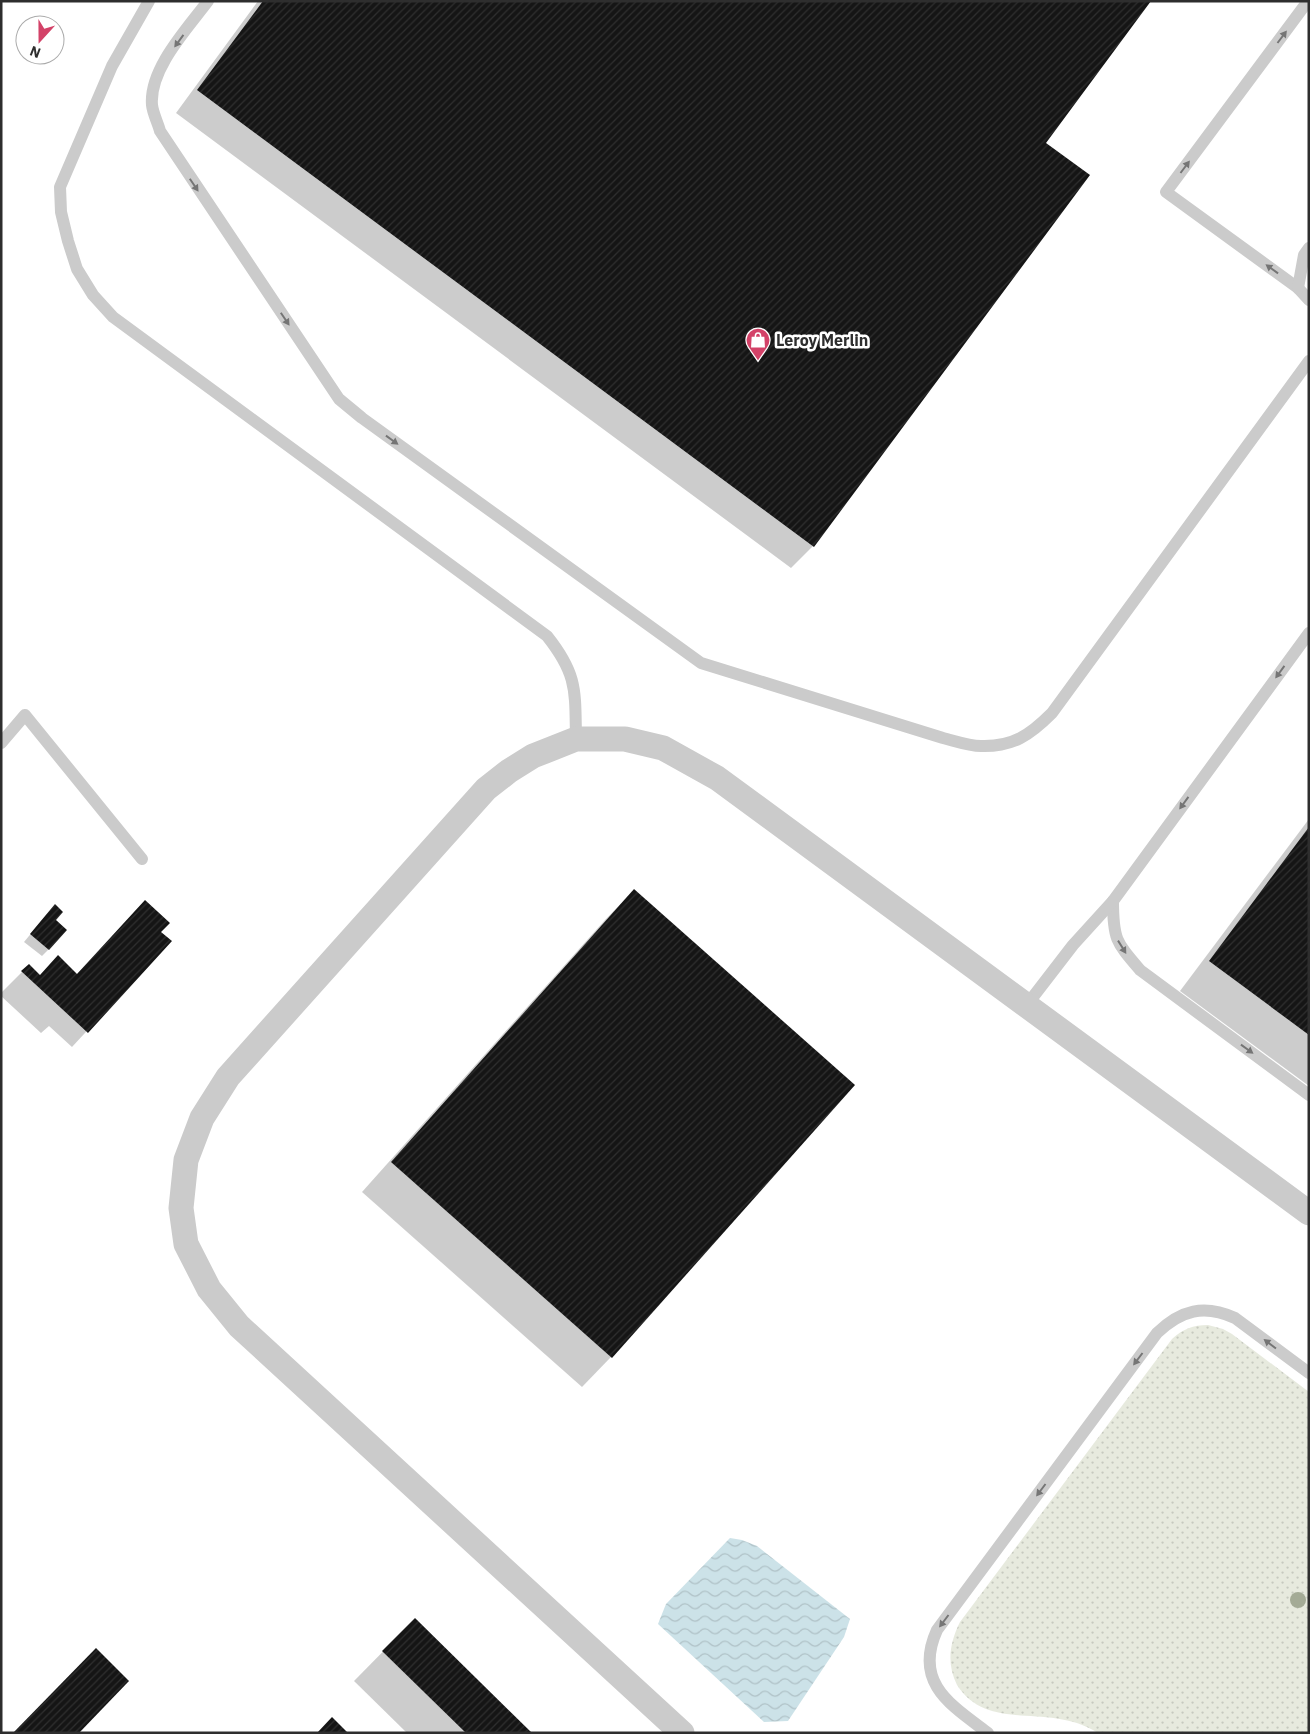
<svg xmlns="http://www.w3.org/2000/svg" width="1310" height="1734" viewBox="0 0 1310 1734" font-family="'IBM Plex Sans',sans-serif">
	<style>
		.grass { fill: url(#grass-dots) }
		.water { fill: url(#water-waves) }
		.shadow { fill: #0003 }
		.building { fill: url(#building-hatch) }
		.lines { fill: none; stroke-linecap: round; stroke-linejoin: round }
		.lane { stroke: #cbcbcb; stroke-width: 12 }
		.street { stroke: #cbcbcb; stroke-width: 25 }
		.tree { fill: #a4ab96 }
		.oneway { fill: #757575 }
		.labels { text-anchor: middle; dominant-baseline: central; stroke-width: 5; stroke-linejoin: round; paint-order: stroke }
		.poi-label { font-size: 16px; font-weight: bold; fill: #2e2e2e; stroke: #fff; text-anchor: start }
	</style>
	<defs>
		<pattern id="grass-dots" width="8" height="8" patternUnits="userSpaceOnUse" patternTransform="scale(1.25)"><rect width="8" height="8" fill="#e7eade"/><path d="M2 2h.1M6 6h.1" fill="none" stroke="#c6c9bf" stroke-width="1.8" stroke-linecap="round"/></pattern>
		<pattern id="water-waves" width="16" height="10" patternUnits="userSpaceOnUse" patternTransform="scale(1.25)"><rect width="16" height="10" fill="#cce2e8"/><path d="M0 5q4-4 8 0t8 0" fill="none" stroke="#b0c2c7"/></pattern>
		<pattern id="building-hatch" width="6" height="6" patternUnits="userSpaceOnUse" patternTransform="scale(1.25)"><rect width="6" height="6" fill="#151515"/><path d="M-1 1l2-2M0 6l6-6M5 7l2-2" fill="none" stroke="#2f2f2f"/></pattern>
	</defs>
	<rect width="100%" height="100%" fill="#fff"/>
	<path class="grass" d="M1208 1325 1223 1329 1232 1334 1309 1392V1733H1098C1048 1701 989 1734 957 1685 946 1663 950 1642 960 1622L1172 1339C1183 1329 1193 1325 1208 1325Z"/>
	<path class="water" d="M730 1538 742 1540 757 1546 850 1619 844 1637 788 1721 764 1722 658 1624 666 1604Z"/>
	<g class="shadow">
		<path d="M258 1H1150L1045 143 813 546 791 568 176 113Z"/>
		<path d="M1309 819V1086L1180 991Z"/>
		<path d="M634 890 853 1085 611 1357 582 1387 362 1192 605 920Z"/>
		<path d="M145 902 159 932 170 941 72 1047 49 1026 41 1033 1 996V993L29 965 40 976 76 975Z"/>
		<path d="M48 913 54 921 49 949 42 956 24 942Z"/>
		<path d="M415 1619 530 1733H407L354 1681Z"/>
	</g>
	<g class="building">
		<path d="M263 1H1151L1046 143 1090 175 814 547 197 90Z"/>
		<path d="M1309 827V1035L1209 961Z"/>
		<path d="M634 889 855 1085 612 1358 391 1162Z"/>
		<path d="M145 900 170 923 161 932 172 941 88 1033 21 971 29 964 40 975 58 955 77 974Z"/>
		<path d="M55 904 63 912 56 920 67 930 49 950 30 934Z"/>
		<path d="M415 1618 532 1733H466L382 1651Z"/>
		<path d="M96 1648 129 1681 79 1733H13Z"/>
		<path d="M332 1717 348 1733H317Z"/>
	</g>
	<g class="lines">
		<g class="lane">
			<path d="M149 1 112 66 60 187 61 212 68 241 77 269 93 295 113 317 547 636C578 675 575 691 576 739"/>
			<path d="M208 1C187 29 149 69 152 105 153 114 158 123 160 131L339 399 362 418 701 663 943 738C955 741 969 746 981 746 1013 747 1030 735 1052 713L1309 361"/>
			<path d="M1308 1 1166 192 1298 288 1309 300"/>
			<path d="M1298 288 1304 255 1309 248"/>
			<path d="M1 743 25 715 142 859"/>
			<path d="M1113 901C1113 939 1116 942 1140 970L1309 1095"/>
			<path d="M1026 1006 1073 945 1113 901 1309 633"/>
			<path d="M988 1733C951 1705 913 1683 937 1630L1157 1333C1181 1310 1204 1304 1235 1318L1309 1373"/>
		</g>
		<path class="street" d="M682 1733 239 1326 209 1289 186 1244 181 1208 186 1160 202 1118 228 1077 486 789 509 771 533 756 576 739H625L663 748 717 778 1309 1213"/>
	</g>
	<circle class="tree" cx="1298" cy="1600" r="8"/>
	<defs><path id="oneway-solid" d="M-6-.8H1V-3.2L6.5 0L1 3.2V.8H-6Z" transform="scale(1.25)"/></defs>
	<g class="oneway">
		<use href="#oneway-solid" transform="translate(1282 37) rotate(-53)"/>
		<use href="#oneway-solid" transform="translate(179 41) rotate(126)"/>
		<use href="#oneway-solid" transform="translate(1185 167) rotate(-53)"/>
		<use href="#oneway-solid" transform="translate(194 185) rotate(56)"/>
		<use href="#oneway-solid" transform="translate(1272 269) rotate(-144)"/>
		<use href="#oneway-solid" transform="translate(285 319) rotate(56)"/>
		<use href="#oneway-solid" transform="translate(392 440) rotate(36)"/>
		<use href="#oneway-solid" transform="translate(1280 672) rotate(126)"/>
		<use href="#oneway-solid" transform="translate(1184 803) rotate(126)"/>
		<use href="#oneway-solid" transform="translate(1122 947) rotate(58)"/>
		<use href="#oneway-solid" transform="translate(1247 1049) rotate(36)"/>
		<use href="#oneway-solid" transform="translate(1270 1344) rotate(-143)"/>
		<use href="#oneway-solid" transform="translate(1138 1359) rotate(127)"/>
		<use href="#oneway-solid" transform="translate(1041 1490) rotate(127)"/>
		<use href="#oneway-solid" transform="translate(944 1621) rotate(127)"/>
	</g>
	<defs>
		<symbol id="shop-pin" viewBox="-11 -11 22 30"><path d="M0 17L-7.5 6A9.5 9.5 0 1 1 7.5 6Z" fill="#d34268" stroke="#fff"/><path d="M-5-2.5h2.3a2.7 3.5 0 0 1 5.4 0H5L5.5 6h-11ZM-1.5-2.5h3a1.5 2.3 0 0 0-3 0Z" fill="#fff"/></symbol>
	</defs>
	<g fill-rule="evenodd">
		<use href="#shop-pin" x="744" y="326" width="28" height="38"/>
	</g>
	<g class="labels">
		<g class="poi-label">
			<text x="776" y="340">Leroy Merlin</text>
		</g>
	</g>
	<rect width="1310" height="1734" fill="none" stroke="#2e2e2e" stroke-width="5"/>
	<g transform="translate(40 40) rotate(201)"><circle r="24" fill="#ffffff" stroke="#ababab"/>
	<path d="M0-4L9 19L0 12L-9 19Z" fill="#d34268"/>
	<text y="-8" font-size="14" font-weight="bold" text-anchor="middle" fill="#2e2e2e">N</text>
	</g>
</svg>
